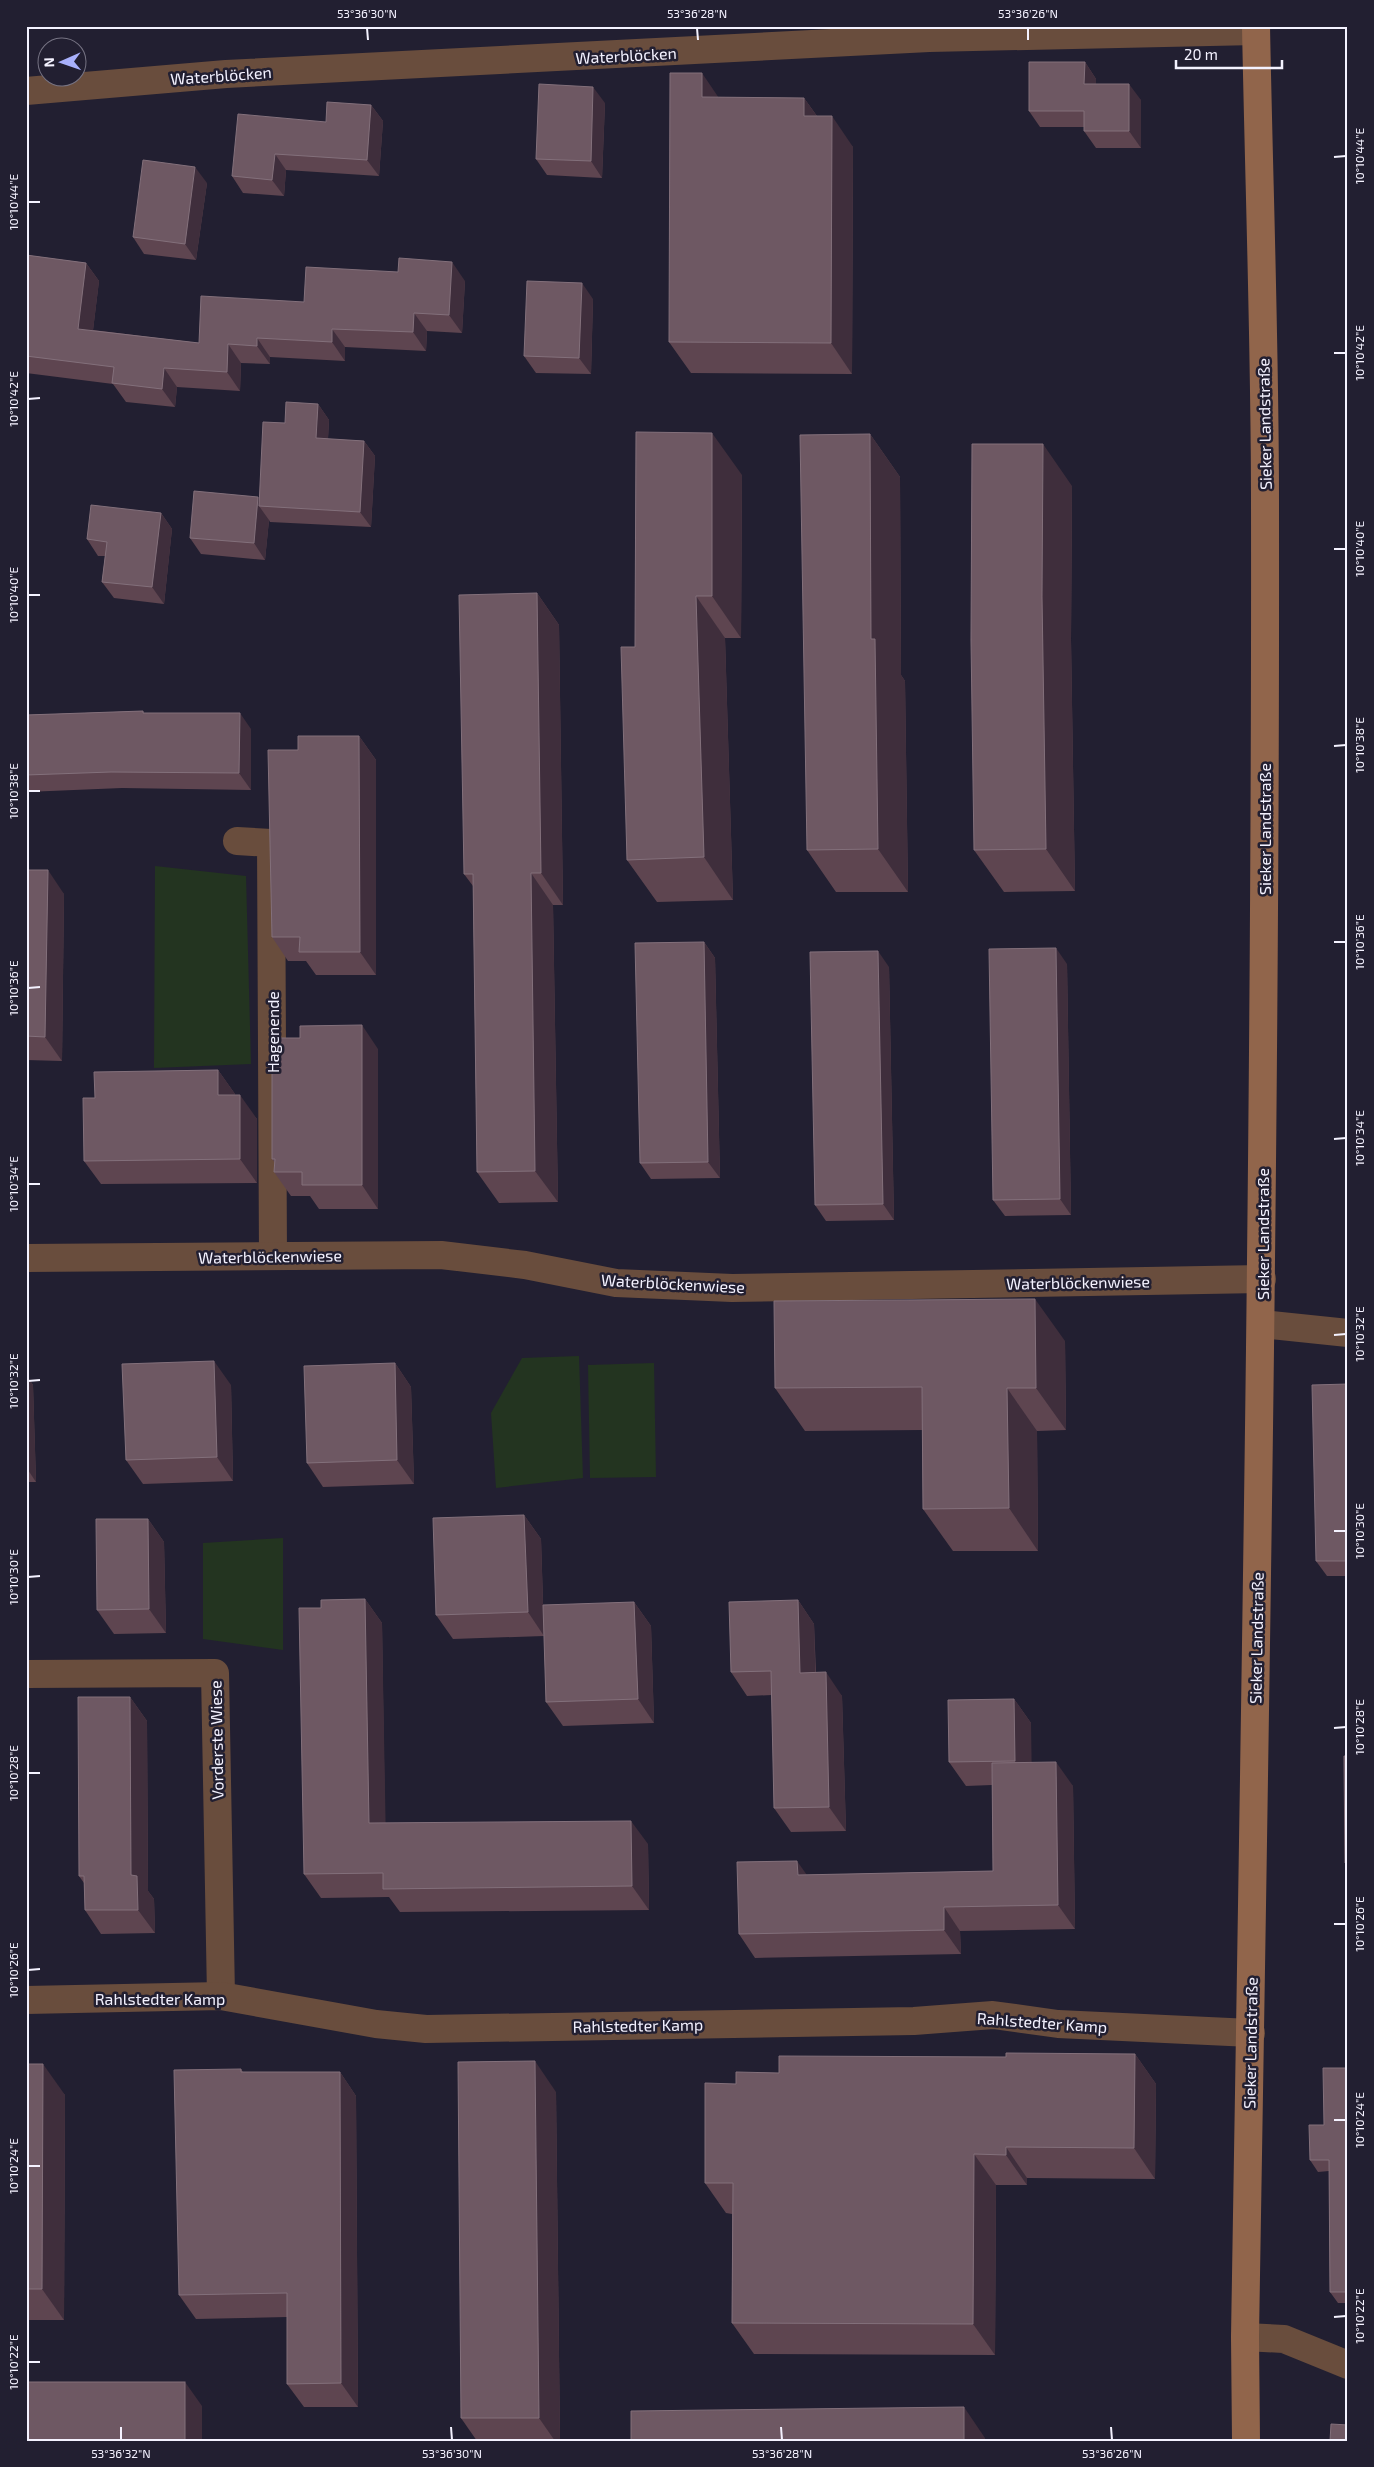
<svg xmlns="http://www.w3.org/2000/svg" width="1374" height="2467" viewBox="0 0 1374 2467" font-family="'Exo 2',sans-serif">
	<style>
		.park { fill: #233420 }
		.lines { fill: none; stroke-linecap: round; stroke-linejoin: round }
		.minor { stroke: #694d3d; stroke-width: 28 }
		.secondary { stroke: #91654b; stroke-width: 28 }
		.wall { fill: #5e4550 }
		.shaded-wall { fill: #3f2e3c }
		.building { fill: #6e5863; stroke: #83707b }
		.ticks { fill: none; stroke: #f4f2ff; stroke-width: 2 }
		.labels { text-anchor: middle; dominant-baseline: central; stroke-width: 5; stroke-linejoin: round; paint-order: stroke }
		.street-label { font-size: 16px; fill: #f4f2ff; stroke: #221f31 }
		.neatline { fill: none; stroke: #f4f2ff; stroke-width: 2 }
		.ticks-label { font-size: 12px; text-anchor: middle; fill: #f4f2ff }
	</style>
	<rect width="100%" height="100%" fill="#221f31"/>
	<g class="park">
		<path d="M155 866 246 876 251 1064 154 1068Z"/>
		<path d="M579 1356 583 1478 496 1488 491 1413 522 1358Z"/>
		<path d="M654 1363 656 1477 590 1478 588 1365Z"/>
		<path d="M283 1538V1650L203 1639V1543Z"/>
	</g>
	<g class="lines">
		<g class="minor">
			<path d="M26 91 226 74 929 38 1256 31"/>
			<path d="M237 841 271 843 273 1256"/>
			<path d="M26 1258 441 1255 525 1265 616 1283 732 1288 1262 1279"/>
			<path d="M1261 1324 1348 1333"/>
			<path d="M26 1674 215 1673 221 1996"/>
			<path d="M26 2000 221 1996 376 2024 426 2029 914 2021 993 2015 1058 2024 1251 2033"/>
			<path d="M1245 2337 1284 2339 1348 2365"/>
		</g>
		<path class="secondary" d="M1246 2441 1245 2337C1255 1725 1266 1114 1265 502 1265 344 1259 185 1256 26"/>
	</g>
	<g class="wall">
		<path d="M1085 62 1096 79V84L1141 100V148H1096L1084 131V127H1040L1029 111Z"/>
		<path d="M719 97 804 98 817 116 853 147 852 374 691 373 669 342Z"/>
		<path d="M605 103 602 178 547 175 536 159Z"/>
		<path d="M371 105 383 121 379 176 286 170 284 196 243 193 232 176 326 122Z"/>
		<path d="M207 183 196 260 144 254 133 237Z"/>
		<path d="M26 255 86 263 99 281 93 330 199 343 304 302 465 281 462 333 427 331 426 351 345 347V361L270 357V364L241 363 240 391 177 387 175 407 126 402 113 384 26 373Z"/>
		<path d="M593 299 591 374 536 373 524 356Z"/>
		<path d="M318 404 329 420 328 439 364 441 375 456 371 527 270 522 269 520 265 560 201 554 190 538 258 497 259 499 285 423Z"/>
		<path d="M870 434 900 477 901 675 905 681 908 892H836L807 850Z"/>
		<path d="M742 475 741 638H725L733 900 657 902 627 860 635 647Z"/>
		<path d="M1072 486 1071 640 1075 891 1004 892 974 850Z"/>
		<path d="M161 513 172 529 164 604 114 598 102 582 105 556H98L87 539Z"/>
		<path d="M537 593 559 625 563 905H553L558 1202 499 1203 477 1172 473 886 464 874Z"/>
		<path d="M143 711 144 713 251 729V790L122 788 26 792V715Z"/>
		<path d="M359 736 376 760V975H316L306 961H288L272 937 298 750Z"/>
		<path d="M26 870 64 894 62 1061 26 1060Z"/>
		<path d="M704 942 715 958 720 1178 651 1179 640 1163Z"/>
		<path d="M1067 964 1071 1215 1005 1216 993 1200Z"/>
		<path d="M889 967 894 1220 826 1221 815 1205Z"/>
		<path d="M378 1049V1209H319L310 1196H291L274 1172 275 1163 272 1159Z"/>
		<path d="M218 1070 235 1094V1095L257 1119V1183L101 1184 84 1161 95 1098Z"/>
		<path d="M1065 1341 1066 1430 1037 1431 1038 1551H953L923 1509 922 1430 805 1431 775 1388Z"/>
		<path d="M395 1363 411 1387 414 1484 323 1487 307 1463Z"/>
		<path d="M26 1375 33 1385 36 1482H26Z"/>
		<path d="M1348 1384V1576H1327L1316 1561Z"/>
		<path d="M231 1385 233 1481 143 1484 126 1460Z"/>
		<path d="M524 1515 541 1539 544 1634 634 1602 651 1626 654 1723 563 1726 546 1702 544 1636 453 1639 436 1615Z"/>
		<path d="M148 1519 164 1542 166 1633 114 1634 97 1610Z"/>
		<path d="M365 1599 382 1623 385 1823 648 1844 649 1910 400 1912 389 1897 321 1898 304 1874 321 1608Z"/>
		<path d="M798 1600 814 1624 816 1673 842 1696 846 1831 791 1832 774 1808 772 1695 747 1696 731 1672Z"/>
		<path d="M130 1697 147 1721 148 1891 154 1899 155 1933 101 1934 85 1910 84 1883 79 1876Z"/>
		<path d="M1014 1699 1031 1723V1762L1073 1786 1075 1929 960 1931 961 1954 755 1958 739 1934 807 1875 993 1871 992 1785 966 1786 949 1762Z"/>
		<path d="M1135 2054 1156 2084 1155 2179 1027 2178V2185H996L995 2355 754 2354 732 2323V2214L726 2213 705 2183 736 2084 779 2073 1006 2057Z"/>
		<path d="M26 2064 65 2095 64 2320H26Z"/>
		<path d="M1348 2068V2303H1338L1330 2292 1329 2171 1318 2172 1310 2160Z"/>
		<path d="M241 2069 243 2072H340L356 2096 358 2407H304L287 2384V2317L196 2319 179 2295Z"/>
		<path d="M556 2092 560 2441H477L461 2418Z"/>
	</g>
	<g class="shaded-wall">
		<path d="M1085 62 1096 79V100L1084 84Z"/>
		<path d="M702 73 723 104 702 97Z"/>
		<path d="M1129 84 1141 100V148L1129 131Z"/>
		<path d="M593 87 605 103 602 178 591 161Z"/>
		<path d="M804 98 826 129 804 116Z"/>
		<path d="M371 105 383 121 379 176 367 160Z"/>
		<path d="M832 116 853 147 852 374 831 343Z"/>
		<path d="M275 154 286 170 284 196 272 180Z"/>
		<path d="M195 167 207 183 196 260 185 244Z"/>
		<path d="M452 262 465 281 462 333 449 315Z"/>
		<path d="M86 263 99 281 91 347 78 329Z"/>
		<path d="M582 283 593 299 591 374 579 358Z"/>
		<path d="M414 313 427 331 426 351 413 332Z"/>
		<path d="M332 329 345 347V361L332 342Z"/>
		<path d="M257 338 270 357V364L257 346Z"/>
		<path d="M228 344 241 363 240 391 227 372Z"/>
		<path d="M164 368 177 387 175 407 162 389Z"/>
		<path d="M318 404 329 420 327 454 316 438Z"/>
		<path d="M712 433 742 475 741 638 712 596Z"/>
		<path d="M870 434 900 477 901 675 905 681 908 892 878 849 871 639Z"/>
		<path d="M364 441 375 456 371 527 360 512Z"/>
		<path d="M1043 444 1072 486 1071 640 1075 891 1046 849 1042 597Z"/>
		<path d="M258 497 265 506H259L269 520 265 560 254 543Z"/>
		<path d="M161 513 172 529 164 604 152 587Z"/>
		<path d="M537 593 559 625 563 905 541 873Z"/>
		<path d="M696 596 725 638 733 900 704 857Z"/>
		<path d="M240 713 251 729V790L239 773Z"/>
		<path d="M359 736 376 760V975L360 952Z"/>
		<path d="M48 870 64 894 62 1061 45 1037Z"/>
		<path d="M531 873 553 905 558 1202 535 1171Z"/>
		<path d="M704 942 715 958 720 1178 708 1162Z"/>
		<path d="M1056 948 1067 964 1071 1215 1060 1199Z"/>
		<path d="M878 951 889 967 894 1220 883 1204Z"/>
		<path d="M362 1025 378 1049V1209L362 1185Z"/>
		<path d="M218 1070 235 1094V1119L218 1095Z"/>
		<path d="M240 1095 257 1119V1183L240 1159Z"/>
		<path d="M1035 1299 1065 1341 1066 1430 1036 1388Z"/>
		<path d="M214 1361 231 1385 233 1481 217 1457Z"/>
		<path d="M395 1363 411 1387 414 1484 397 1460Z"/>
		<path d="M26 1375 33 1385 36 1482 26 1467Z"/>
		<path d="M1007 1388 1037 1431 1038 1551 1009 1508Z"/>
		<path d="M524 1515 541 1539 544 1636 528 1612Z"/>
		<path d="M148 1519 164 1542 166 1633 149 1609Z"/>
		<path d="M26 1541 27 1542 28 1632 26 1629Z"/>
		<path d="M365 1599 382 1623 386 1847 369 1823Z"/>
		<path d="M798 1600 814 1624 816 1697 800 1673Z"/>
		<path d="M634 1602 651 1626 654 1723 638 1699Z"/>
		<path d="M826 1672 842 1696 846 1831 829 1807Z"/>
		<path d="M130 1697 147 1721 148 1891 154 1899 155 1933 138 1910 131 1875Z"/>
		<path d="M1014 1699 1031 1723 1032 1785 1015 1761Z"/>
		<path d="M1056 1762 1073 1786 1075 1929 1058 1905Z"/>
		<path d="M631 1821 648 1844 649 1910 632 1886Z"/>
		<path d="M797 1861 814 1885 798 1875Z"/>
		<path d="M944 1907 960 1931 961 1954 944 1930Z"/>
		<path d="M1135 2054 1156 2084 1155 2179 1134 2148Z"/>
		<path d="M535 2061 556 2092 560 2441H555L539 2418Z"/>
		<path d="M43 2064 65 2095 64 2320 42 2289Z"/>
		<path d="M340 2072 356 2096 358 2407 341 2383Z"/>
		<path d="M1006 2147 1027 2178V2185L1006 2155Z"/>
		<path d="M974 2154 996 2185 995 2355 973 2324Z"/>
		<path d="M185 2382 202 2406V2441H185Z"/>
		<path d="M964 2407 985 2438V2441H964Z"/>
	</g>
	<g class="building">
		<path d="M1029 62H1085L1084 84H1129V131H1084V111H1029Z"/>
		<path d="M670 73H702V97L804 98V116H832L831 343 669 342Z"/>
		<path d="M539 84 593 87 591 161 536 159Z"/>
		<path d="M327 102 371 105 367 160 275 154 272 180 232 176 238 114 326 122Z"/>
		<path d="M143 160 195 167 185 244 133 237Z"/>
		<path d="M26 255 86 263 78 329 199 343 201 296 304 302 306 267 398 272 399 258 452 262 449 315 414 313 413 332 332 329V342L257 338V346L228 344 227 372 164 368 162 389 112 383 114 367 26 356Z"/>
		<path d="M527 281 582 283 579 358 524 356Z"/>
		<path d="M286 402 318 404 316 438 364 441 360 512 259 506 263 422 285 423Z"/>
		<path d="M636 432 712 433V596H696L704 857 627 860 621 647H635Z"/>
		<path d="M870 434 871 639H875L878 849 807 850 800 435Z"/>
		<path d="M972 444H1043L1042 597 1046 849 974 850 971 640Z"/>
		<path d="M194 491 258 497 254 543 190 538Z"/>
		<path d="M91 505 161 513 152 587 102 582 107 542 87 539Z"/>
		<path d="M537 593 541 873H531L535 1171 477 1172 473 874H464L459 595Z"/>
		<path d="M143 711V713H240L239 773 111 772 26 775V715Z"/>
		<path d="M298 736H359L360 952H299L300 937H272L268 750H298Z"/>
		<path d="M26 870H48L45 1037 26 1036Z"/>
		<path d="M704 942 708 1162 640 1163 635 943Z"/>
		<path d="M1056 948 1060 1199 993 1200 989 949Z"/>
		<path d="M878 951 883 1204 815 1205 810 952Z"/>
		<path d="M362 1025V1185H302V1172H274L275 1159H272V1038H300V1026Z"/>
		<path d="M218 1070V1095H240V1159L84 1161 83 1098H95L94 1072Z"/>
		<path d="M1035 1299 1036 1388H1007L1009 1508 923 1509 922 1387 775 1388 774 1301Z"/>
		<path d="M214 1361 217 1457 126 1460 122 1364Z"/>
		<path d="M395 1363 397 1460 307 1463 304 1366Z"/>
		<path d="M1348 1384V1561H1316L1312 1385Z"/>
		<path d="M524 1515 528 1612 436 1615 433 1518Z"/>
		<path d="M96 1519H148L149 1609 97 1610Z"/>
		<path d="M365 1599 369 1823 631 1821 632 1886 383 1889V1873L304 1874 299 1608H321V1600Z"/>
		<path d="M798 1600 800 1673 826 1672 829 1807 774 1808 771 1671 731 1672 729 1602Z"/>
		<path d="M634 1602 638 1699 546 1702 543 1605Z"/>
		<path d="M78 1697H130L131 1875 137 1876 138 1910H85L84 1876H79Z"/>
		<path d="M1014 1699 1015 1761 949 1762 948 1700Z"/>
		<path d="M1344 1756H1348V1863H1345Z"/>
		<path d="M1056 1762 1058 1905 944 1907V1930L739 1934 737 1862 797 1861 798 1875 993 1871 992 1763Z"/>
		<path d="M1006 2053 1135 2054 1134 2148 1006 2147V2155L974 2154 973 2324 732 2323 733 2183H705V2083L736 2084V2072L779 2073V2056L1006 2057Z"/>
		<path d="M535 2061 539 2418H461L458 2062Z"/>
		<path d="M26 2064H43L42 2289H26Z"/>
		<path d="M1323 2068H1348V2292H1330L1329 2160H1310L1309 2125H1324Z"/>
		<path d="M241 2069V2072H340L341 2383 287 2384V2293L179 2295 174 2070Z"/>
		<rect x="26" y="2382" width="159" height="59"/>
		<path d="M964 2407V2441H631V2411Z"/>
		<path d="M1331 2424 1348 2425V2441H1330Z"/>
	</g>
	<path class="ticks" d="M367 28 368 40M697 28 698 40M1028 28V40M1334 157 1346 156M28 202H40M1334 353H1346M28 399 40 398M1334 549H1346M28 595H40M1334 746 1346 745M28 791H40M1334 942H1346M28 988 40 987M1334 1139 1346 1138M28 1184H40M1334 1335 1346 1334M28 1381 40 1380M1334 1531H1346M28 1577 40 1576M1334 1728 1346 1727M28 1773H40M1334 1924H1346M28 1970 40 1969M1334 2120H1346M28 2166H40M1334 2317 1346 2316M28 2362H40M121 2427V2440M451 2427 452 2440M781 2427 782 2440M1111 2427 1112 2440"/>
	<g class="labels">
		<g class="street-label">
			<text transform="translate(626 55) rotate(-3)">Waterblöcken</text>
			<text transform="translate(221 75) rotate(-4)">Waterblöcken</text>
			<text transform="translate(1264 424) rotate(-91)">Sieker Landstraße</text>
			<text transform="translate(1264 829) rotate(-90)">Sieker Landstraße</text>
			<text transform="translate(272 1032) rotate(-90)">Hagenende</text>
			<text transform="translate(1262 1234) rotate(-90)">Sieker Landstraße</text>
			<text transform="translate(270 1256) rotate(-1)">Waterblöckenwiese</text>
			<text transform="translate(1078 1282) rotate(-1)">Waterblöckenwiese</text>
			<text transform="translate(673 1283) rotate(3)">Waterblöckenwiese</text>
			<text transform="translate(1256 1638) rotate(-89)">Sieker Landstraße</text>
			<text transform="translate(216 1740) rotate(-91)">Vorderste Wiese</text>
			<text x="160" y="1998">Rahlstedter Kamp</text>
			<text transform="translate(1042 2022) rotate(4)">Rahlstedter Kamp</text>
			<text transform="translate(638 2025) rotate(-1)">Rahlstedter Kamp</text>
			<text transform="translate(1250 2043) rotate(-89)">Sieker Landstraße</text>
		</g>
	</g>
	<rect width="1374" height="2467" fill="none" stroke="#221f31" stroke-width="55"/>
	<g transform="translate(62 62) rotate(268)"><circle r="24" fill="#221f31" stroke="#767383"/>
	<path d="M0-4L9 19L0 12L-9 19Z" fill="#a8b0fc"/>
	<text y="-8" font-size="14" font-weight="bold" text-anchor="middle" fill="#f4f2ff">N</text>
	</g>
	<path d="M1176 60v8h106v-8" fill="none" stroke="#f4f2ff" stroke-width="2.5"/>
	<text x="1184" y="60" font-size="15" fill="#f4f2ff" stroke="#221f31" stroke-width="4" paint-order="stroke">20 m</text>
	<rect x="28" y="28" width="1318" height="2412" class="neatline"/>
	<g class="ticks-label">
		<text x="367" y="18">53°36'30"N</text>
		<text x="697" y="18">53°36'28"N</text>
		<text x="1028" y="18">53°36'26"N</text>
		<text transform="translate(1360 156) rotate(-90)" y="4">10°10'44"E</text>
		<text transform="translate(14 202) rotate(-90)" y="4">10°10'44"E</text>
		<text transform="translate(1360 353) rotate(-90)" y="4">10°10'42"E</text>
		<text transform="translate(14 399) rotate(-90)" y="4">10°10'42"E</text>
		<text transform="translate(1360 549) rotate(-90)" y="4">10°10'40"E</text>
		<text transform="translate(14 595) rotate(-90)" y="4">10°10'40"E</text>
		<text transform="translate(1360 745) rotate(-90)" y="4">10°10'38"E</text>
		<text transform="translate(14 791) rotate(-90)" y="4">10°10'38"E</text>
		<text transform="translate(1360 942) rotate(-90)" y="4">10°10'36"E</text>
		<text transform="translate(14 988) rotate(-90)" y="4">10°10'36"E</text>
		<text transform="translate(1360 1138) rotate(-90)" y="4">10°10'34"E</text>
		<text transform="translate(14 1184) rotate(-90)" y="4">10°10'34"E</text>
		<text transform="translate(1360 1334) rotate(-90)" y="4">10°10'32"E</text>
		<text transform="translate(14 1381) rotate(-90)" y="4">10°10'32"E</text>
		<text transform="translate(1360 1531) rotate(-90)" y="4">10°10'30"E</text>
		<text transform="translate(14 1577) rotate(-90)" y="4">10°10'30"E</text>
		<text transform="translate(1360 1727) rotate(-90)" y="4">10°10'28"E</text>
		<text transform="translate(14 1773) rotate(-90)" y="4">10°10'28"E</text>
		<text transform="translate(1360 1924) rotate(-90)" y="4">10°10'26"E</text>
		<text transform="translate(14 1970) rotate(-90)" y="4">10°10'26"E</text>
		<text transform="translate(1360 2120) rotate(-90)" y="4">10°10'24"E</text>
		<text transform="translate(14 2166) rotate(-90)" y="4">10°10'24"E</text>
		<text transform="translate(1360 2316) rotate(-90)" y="4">10°10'22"E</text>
		<text transform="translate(14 2362) rotate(-90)" y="4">10°10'22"E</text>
		<text x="121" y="2458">53°36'32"N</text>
		<text x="452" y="2458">53°36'30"N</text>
		<text x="782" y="2458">53°36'28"N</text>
		<text x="1112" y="2458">53°36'26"N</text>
	</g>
</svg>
